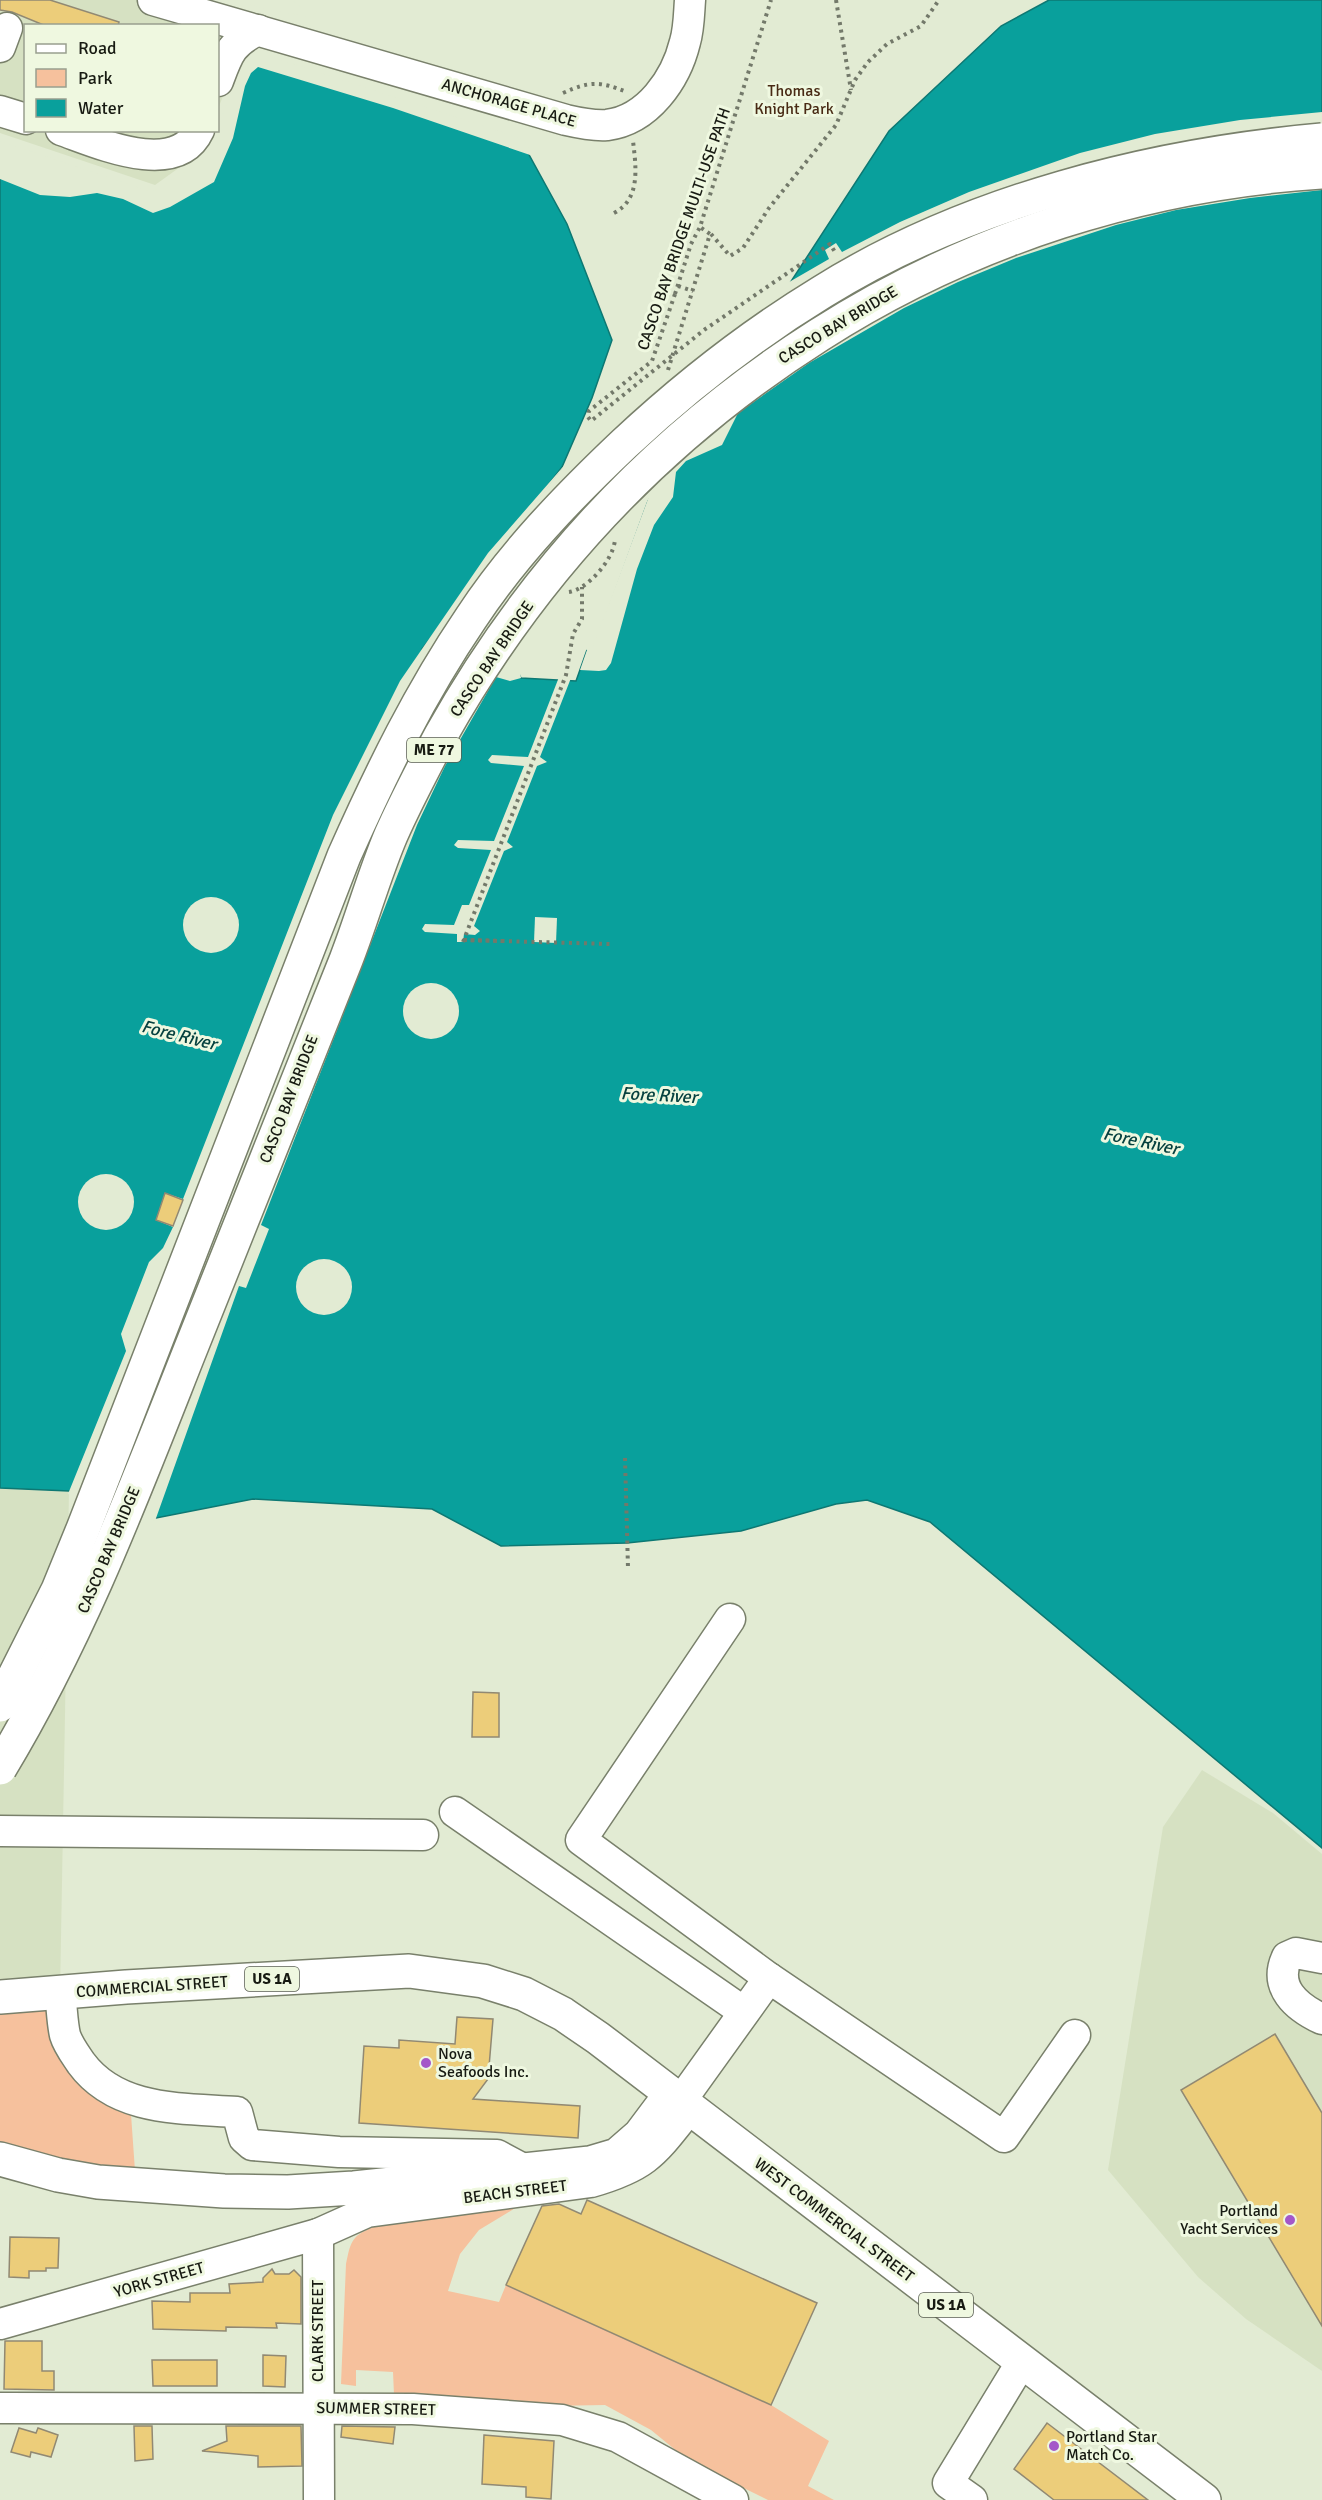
<svg xmlns="http://www.w3.org/2000/svg" width="1322" height="2500" viewBox="0 0 1322 2500" font-family="Signika,sans-serif">
	<style>
		.built { fill: #d6e1c2 }
		.green { fill: #f6c19d }
		.water { fill: #09a09c; stroke: #0d7873; stroke-width: 1.5 }
		.pier { fill: #e2ebd3 }
		.building { fill: #eccd7a; stroke: #918973; stroke-width: 1.5 }
		.lines { fill: none; stroke-linecap: round; stroke-linejoin: round }
		.minor-casing { stroke: #79806b; stroke-width: 33 }
		.major-casing { stroke: #79806b; stroke-width: 36 }
		.path { stroke: #73796a; stroke-width: 4; stroke-dasharray: 3 4.5; stroke-linecap: butt }
		.minor { stroke: #fff; stroke-width: 30 }
		.major { stroke: #fff; stroke-width: 33 }
		.major-bridge-casing { stroke: #79806b; stroke-width: 36; stroke-linecap: butt }
		.path-bridge { stroke: #73796a; stroke-width: 4; stroke-dasharray: 3 4.5; stroke-linecap: butt }
		.major-bridge { stroke: #fff; stroke-width: 33 }
		.poi-dot { fill: #a457c9; stroke: #eff8e0; stroke-width: 2 }
		.labels { text-anchor: middle; dominant-baseline: central; stroke-width: 6; stroke-linejoin: round; paint-order: stroke }
		.shield { fill: #eff8e0; stroke: #585d50; stroke-width: 1.5 }
		.shield-label { font-size: 15px; font-weight: bold; fill: #171a12 }
		.park-label { font-size: 16px; fill: #492b15; stroke: #eff8e0 }
		.street-label { font-size: 16px; fill: #171a12; stroke: #eff8e0 }
		.poi-label { font-size: 16px; fill: #171a12; stroke: #eff8e0; text-anchor: start }
		.water-label { font-size: 18px; font-style: italic; fill: #06413f; stroke: #eff8e0 }
	</style>
	<rect width="100%" height="100%" fill="#e2ebd3"/>
	<g class="built">
		<path d="M0 0H190L286 53 258 46 237 59 218 109V26H26V130L209 131 201 152 155 185 0 133Z"/>
		<path d="M0 1488 69 1491 60 1994 0 1997Z"/>
		<path d="M1202 1770 1273 1813 1322 1854V2371L1246 2319 1198 2277 1108 2170 1163 1827Z"/>
	</g>
	<g class="green">
		<path d="M60 1994 65 2035 130 2100 135 2171 0 2149V1998Z"/>
		<path d="M527 2201 479 2230 460 2254 448 2291 499 2302 506 2285 771 2405 829 2441 808 2486 834 2500H768L689 2461 651 2430 605 2405 548 2406 394 2395 393 2372 356 2370V2386L341 2384 346 2264C348 2255 349 2245 355 2238 378 2214 491 2206 527 2201Z"/>
	</g>
	<path class="water" d="M1049 0H1322V1848L930 1522 867 1500 836 1504 741 1531 627 1543 501 1546 432 1509 253 1499 156 1518 69 1491 0 1488V144L153 196 208 161 253 59 522 142 567 224 612 340 592 398 562 467 422 649 519 674 521 678 576 681 587 650 593 652 648 501 889 131 1001 26Z"/>
	<g class="pier">
		<path d="M237 0H292L302 8 318 0H329L311 17 260 8Z"/>
		<path d="M253 56H269L523 139 533 156 393 108 258 67 251 73 245 86 233 138 214 182 170 207 153 213 123 199 97 193 70 197 40 195 0 179V141L152 192 206 159 240 68Z"/>
		<path d="M1322 112V190L1250 198 1176 210 1116 225 1016 258 958 282 904 308 809 363 738 413 722 445 686 461 676 472 673 497 654 525 637 569 611 663 606 670 599 671 580 670 587 650 585 649H592L651 491 784 285 829 259 825 250 836 243 842 252 900 222 969 192 1080 153 1155 134 1240 120Z"/>
		<path d="M568 461 427 647 520 671 521 678 510 681 496 677 445 766 417 825 261 1225 269 1229 246 1288 239 1286 155 1521 68 1494 126 1351 121 1334 149 1262 163 1248 173 1227 156 1220 165 1193 183 1199 333 815 400 681 488 553Z"/>
		<path d="M559 677 571 678 540 757 547 762 537 766 507 842 513 847 504 851 474 926 480 931 475 935 464 934 463 942H457V934L425 932 422 929 425 924 454 925 462 905H469L491 850 458 848 454 845 458 840 494 841 524 766 491 763 488 760 492 755 528 757Z"/>
		<circle cx="211" cy="925" r="28"/>
		<path d="M535 917 557 918 556 943 534 942Z"/>
		<circle cx="431" cy="1011" r="28"/>
		<circle cx="106" cy="1202" r="28"/>
		<circle cx="324" cy="1287" r="28"/>
	</g>
	<g class="building">
		<path d="M0 0H50L119 22 118 26H46L12 12 0 10Z"/>
		<path d="M165 1193 183 1200 173 1226 156 1220Z"/>
		<path d="M473 1692 499 1693V1737H472Z"/>
		<path d="M457 2017 493 2019 488 2079 473 2099 580 2106 578 2138 359 2123 364 2046 399 2048V2040L455 2044Z"/>
		<path d="M1275 2034 1322 2113V2326L1181 2090Z"/>
		<path d="M587 2200 817 2303 771 2405 506 2285 542 2206 559 2204 581 2214Z"/>
		<path d="M10 2237 59 2238 58 2268H46V2271H29V2278L9 2277Z"/>
		<path d="M272 2269 275 2274H289L294 2270 301 2277V2324L276 2323 277 2328 226 2327V2331L153 2329 152 2301 190 2302V2293H230L229 2284 263 2282V2278Z"/>
		<path d="M5 2341H42V2371H54V2390L4 2389Z"/>
		<path d="M263 2355 286 2356 285 2387 263 2386Z"/>
		<path d="M152 2360H217V2386H153Z"/>
		<path d="M1047 2423 1148 2500H1054L1014 2469Z"/>
		<path d="M134 2426H152L153 2459 135 2461Z"/>
		<path d="M226 2426H301L302 2466 258 2467V2456L202 2451 227 2441Z"/>
		<path d="M342 2426 395 2427 393 2444 341 2437Z"/>
		<path d="M19 2428 36 2433 38 2428 58 2435 51 2457 31 2452 30 2457 11 2452Z"/>
		<path d="M484 2435 554 2441 551 2499 526 2497V2487L482 2484Z"/>
	</g>
	<g class="lines">
		<defs>
			<g id="minor">
				<path d="M153 0 566 120C579 123 593 126 607 125 648 120 676 79 685 42 689 29 689 13 690 0"/>
				<path d="M0 47 7 28"/>
				<path d="M218 81C228 54 231 43 258 30"/>
				<path d="M0 111 26 119"/>
				<path d="M61 130C96 142 176 179 199 130"/>
				<path d="M455 1812 744 2012"/>
				<path d="M0 1831 423 1835"/>
				<path d="M1322 1958 1296 1953 1287 1957C1273 1987 1296 2007 1322 2019"/>
				<path d="M769 1978 1004 2137 1075 2035"/>
				<path d="M60 1994C62 2007 62 2022 65 2035 68 2045 75 2054 81 2063 117 2112 182 2108 237 2112L244 2138 252 2145 339 2152 497 2155 523 2169"/>
				<path d="M680 2102 769 1978 581 1840 730 1619"/>
				<path d="M318 2234 319 2500"/>
				<path d="M0 2324 318 2234 367 2212 591 2182C647 2166 654 2153 689 2109"/>
				<path d="M0 2408 413 2409 562 2420 618 2437 733 2500"/>
				<path d="M972 2500 948 2483 1021 2363"/>
			</g>
			<g id="major">
				<path d="M0 1997 126 1987 409 1971 483 1981 524 1994 563 2014 598 2038 1204 2500"/>
				<path d="M0 2159 58 2175 98 2182 224 2191 288 2192 354 2188 590 2163 617 2155 640 2135 670 2095"/>
			</g>
		</defs>
		<use href="#minor" class="minor-casing"/>
		<use href="#major" class="major-casing"/>
		<g class="path">
			<path d="M836 0 851 90"/>
			<path d="M563 93C590 81 599 81 627 92"/>
			<path d="M614 213C641 199 636 167 633 141"/>
			<path d="M711 234 730 256 743 248 769 208 836 125 855 80 868 62 887 44 921 26 939 0"/>
			<path d="M678 286 693 291"/>
			<path d="M675 294 691 244 700 227 771 0"/>
			<path d="M668 370 710 234 700 227"/>
			<path d="M569 592C588 589 613 560 615 540"/>
			<path d="M464 940 610 944"/>
			<path d="M463 942 566 675 573 634 582 619V587"/>
			<path d="M625 1458 628 1568"/>
		</g>
		<use href="#minor" class="minor"/>
		<use href="#major" class="major"/>
		<defs>
			<g id="major-bridge">
				<path d="M0 1705 58 1590 83 1529 344 856C381 773 420 693 471 618 513 554 568 497 624 444 685 387 750 336 822 292 968 201 1152 155 1322 140"/>
				<path d="M0 1768C80 1635 132 1497 189 1353 241 1222 294 1091 346 960 362 919 374 875 391 835 406 801 424 767 441 735 533 571 660 436 819 335 969 239 1145 183 1322 172"/>
			</g>
		</defs>
		<use href="#major-bridge" class="major-bridge-casing"/>
		<g class="path-bridge">
			<path d="M675 294 652 361 589 411 588 417 591 421 704 330 830 244 835 252"/>
			<path d="M463 940 504 941"/>
		</g>
		<use href="#major-bridge" class="major-bridge"/>
	</g>
	<g class="poi-dot">
		<circle cx="426" cy="2063" r="6"/>
		<circle cx="1290" cy="2220" r="6"/>
		<circle cx="1054" cy="2446" r="6"/>
	</g>
	<g class="labels">
		<g class="shield">
			<rect x="407" y="738" width="54" height="24" rx="4.5"/>
			<rect x="245" y="1967" width="54" height="24" rx="4.5"/>
			<rect x="919" y="2293" width="54" height="24" rx="4.5"/>
		</g>
		<g class="shield-label">
			<text x="434" y="750">ME 77</text>
			<text x="272" y="1979">US 1A</text>
			<text x="946" y="2305">US 1A</text>
		</g>
		<g class="park-label">
			<text x="794" y="91">Thomas<tspan x="794" dy="18">Knight Park</tspan></text>
		</g>
		<g class="street-label">
			<text transform="translate(509 103) rotate(16)">ANCHORAGE PLACE</text>
			<text transform="translate(684 229) rotate(-71)">CASCO BAY BRIDGE MULTI-USE PATH</text>
			<text transform="translate(838 325) rotate(-31)">CASCO BAY BRIDGE</text>
			<text transform="translate(492 659) rotate(-56)">CASCO BAY BRIDGE</text>
			<text transform="translate(289 1099) rotate(-69)">CASCO BAY BRIDGE</text>
			<text transform="translate(109 1550) rotate(-67)">CASCO BAY BRIDGE</text>
			<text transform="translate(152 1987) rotate(-4)">COMMERCIAL STREET</text>
			<text transform="translate(515 2192) rotate(-7)">BEACH STREET</text>
			<text transform="translate(834 2220) rotate(37)">WEST COMMERCIAL STREET</text>
			<text transform="translate(159 2280) rotate(-16)">YORK STREET</text>
			<text transform="translate(318 2331) rotate(-90)">CLARK STREET</text>
			<text transform="translate(376 2409) rotate(1)">SUMMER STREET</text>
		</g>
		<g class="poi-label">
			<text x="438" y="2054">Nova<tspan x="438" dy="18">Seafoods Inc.</tspan></text>
			<text x="1278" y="2211" text-anchor="end">Portland<tspan x="1278" dy="18">Yacht Services</tspan></text>
			<text x="1066" y="2437">Portland Star<tspan x="1066" dy="18">Match Co.</tspan></text>
		</g>
		<g class="water-label">
			<text transform="translate(179 1035) rotate(14)">Fore River</text>
			<text transform="translate(659 1095) rotate(3)">Fore River</text>
			<text transform="translate(1141 1141) rotate(12)">Fore River</text>
		</g>
	</g>
	<rect x="24" y="24" width="195" height="108" fill="#eff8e0" stroke="#999f8e" stroke-width="1.5"/>
	<rect x="36" y="44" width="30" height="9" fill="#ffffff" stroke="#999f8e" stroke-width="1.5"/>
	<text x="78" y="54" font-size="18" fill="#171a12">Road</text>
	<rect x="36" y="69" width="30" height="18" fill="#f6c19d" stroke="#999f8e" stroke-width="1.5"/>
	<text x="78" y="84" font-size="18" fill="#171a12">Park</text>
	<rect x="36" y="99" width="30" height="18" fill="#09a09c" stroke="#999f8e" stroke-width="1.5"/>
	<text x="78" y="114" font-size="18" fill="#171a12">Water</text>
</svg>
